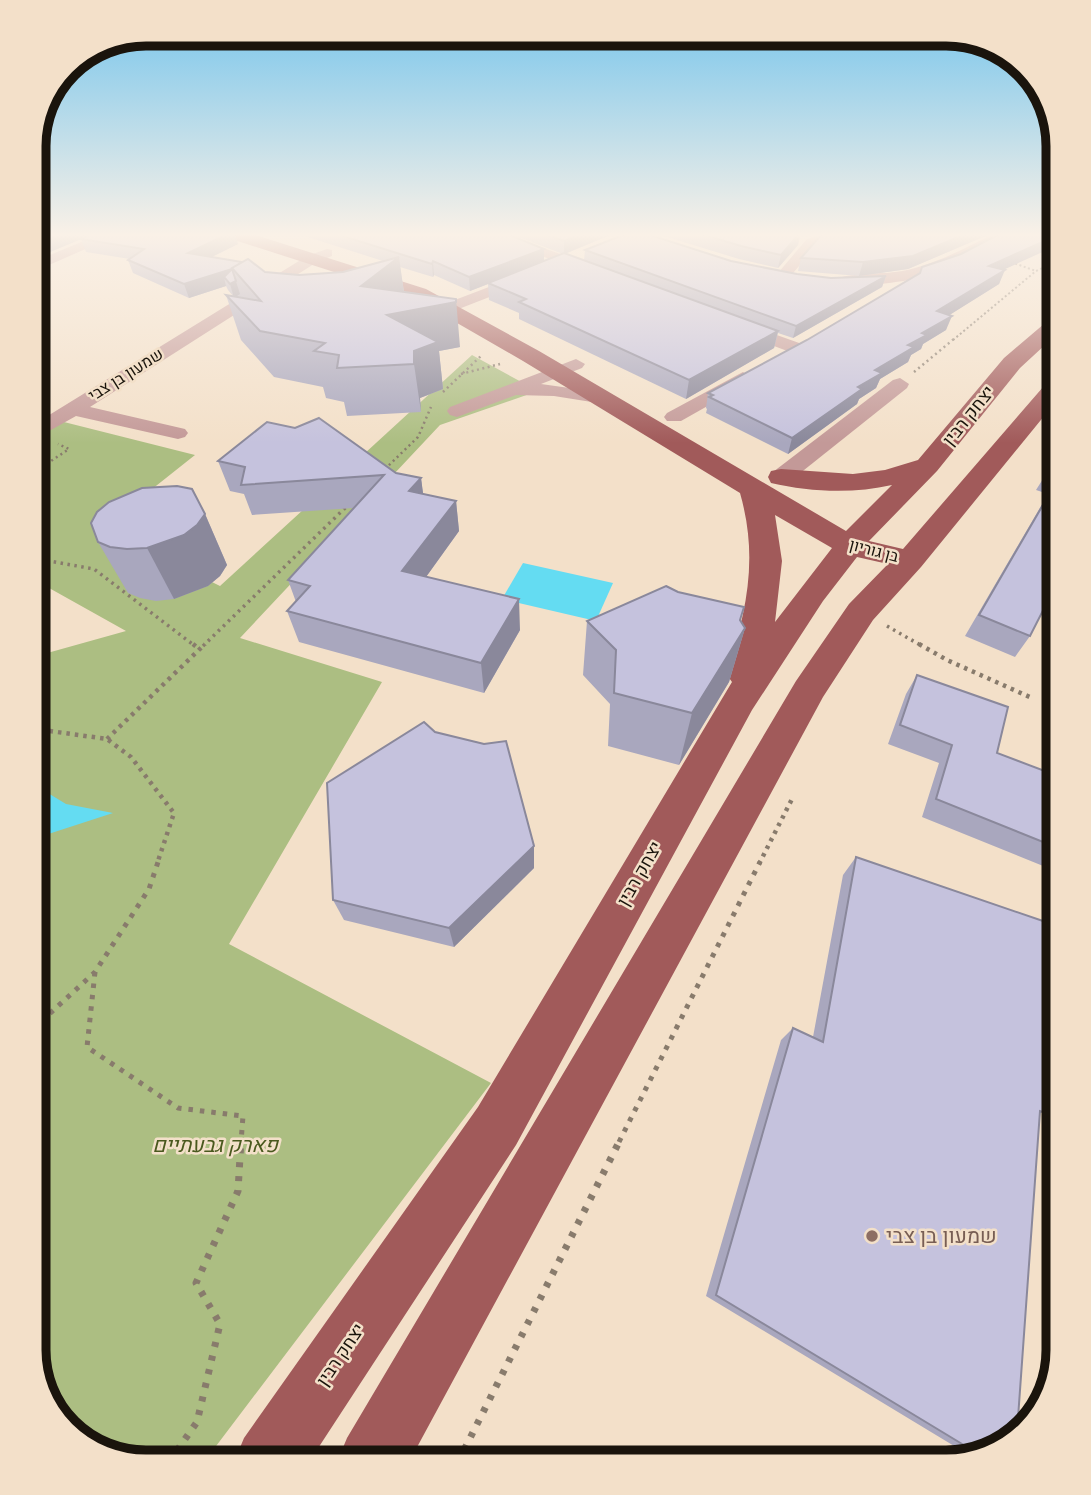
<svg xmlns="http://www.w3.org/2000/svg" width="1091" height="1495" viewBox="0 0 1091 1495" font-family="Georgia,Heebo,serif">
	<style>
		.green { fill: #acbe82 }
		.water { fill: #64dcf2 }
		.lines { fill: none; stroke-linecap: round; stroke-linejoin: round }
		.path-far5 { stroke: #887b6c; stroke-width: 2; stroke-dasharray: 2 2.5; stroke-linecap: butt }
		.path-far4 { stroke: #887b6c; stroke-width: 2.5; stroke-dasharray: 2 3.5; stroke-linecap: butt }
		.path-far3 { stroke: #887b6c; stroke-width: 3.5; stroke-dasharray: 2.5 4.5; stroke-linecap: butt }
		.path-far2 { stroke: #887b6c; stroke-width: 4.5; stroke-dasharray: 3.5 5; stroke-linecap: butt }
		.path-far1 { stroke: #887b6c; stroke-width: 5; stroke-dasharray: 4.5 7; stroke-linecap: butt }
		.path { stroke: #887b6c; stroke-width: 7; stroke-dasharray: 5 9; stroke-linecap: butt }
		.minor { fill: #c39998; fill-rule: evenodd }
		.major { fill: #a15a5a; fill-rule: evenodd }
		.wall { fill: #a9a7be }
		.shaded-wall { fill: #8a889b }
		.building { fill: #c5c2dd; stroke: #8a889b; stroke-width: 2 }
		.education-dot { fill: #8d6e63; stroke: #f3e0c9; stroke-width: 2.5 }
		.labels { text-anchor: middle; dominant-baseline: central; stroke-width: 5; stroke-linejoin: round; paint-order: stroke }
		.far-street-label { font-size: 16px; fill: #1a140c; stroke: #f3e0c9 }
		.street-label { font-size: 18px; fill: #1a140c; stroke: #f3e0c9 }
		.near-park-label { font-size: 21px; font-style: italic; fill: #4a591e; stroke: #f3e0c9 }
		.near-education-label { font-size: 21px; fill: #785e54; stroke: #f3e0c9; text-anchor: start }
		.rim { fill: none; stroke: #1a140c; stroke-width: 9 }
	</style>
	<rect width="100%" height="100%" fill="#f3e0c9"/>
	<path class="green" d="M472 355 538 391 440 425 240 638 382 682 229 944 491 1083 204 1462H139L89 1447 48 1406 33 1349V657L126 631 33 579V434L56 420 195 455 103 528 220 586Z"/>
	<g class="water">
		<path d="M523 563 613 583 596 621 502 599Z"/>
		<path d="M33 784 66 804 113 813 33 839Z"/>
	</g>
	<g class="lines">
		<g class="path-far5">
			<path d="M1011 262 1036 271"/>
			<path d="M953 340 1036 271 1058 261"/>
		</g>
		<g class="path-far4">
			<path d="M914 372 955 338"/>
			<path d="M461 374 500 364"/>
			<path d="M443 392 482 355"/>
			<path d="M385 469 418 437 431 407"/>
			<path d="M33 473 69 449 58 444"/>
		</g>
		<g class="path-far3">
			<path d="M33 558 94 569 195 646"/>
			<path d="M887 626 922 646"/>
			<path d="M203 646 346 507"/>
		</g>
		<g class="path-far2">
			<path d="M193 644 199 649"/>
			<path d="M919 644 947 660 1032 698"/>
			<path d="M33 735 50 731 107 739 131 757 174 813 157 864"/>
			<path d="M107 739 205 644"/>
			<path d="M759 864 792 799"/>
		</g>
		<g class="path-far1">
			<path d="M95 972 87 1047 178 1108 243 1116 241 1142"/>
			<path d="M33 1029 95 972 149 889 158 862"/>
			<path d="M619 1142 760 862"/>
		</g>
		<g class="path">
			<path d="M169 1462 197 1422 220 1324 196 1283 238 1191 241 1140"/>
			<path d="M458 1462 620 1140"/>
		</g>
		<g class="minor">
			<path d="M103 233H122L33 272V262Z"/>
			<path d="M480 233H501L600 268 602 271 600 274H590Z"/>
			<path d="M821 233H840L816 246 788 279H778L775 276 778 273 806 240Z"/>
			<path d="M996 233H1015C1003 244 939 271 921 277 906 282 847 290 836 280 844 273 881 274 895 272 930 268 964 248 996 233Z"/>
			<path d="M327 249 332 250V256L317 262 90 407 185 429 188 433 185 437 178 439 76 416 33 440V425L307 256Z"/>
			<path d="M528 272 536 277 533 280 451 312 445 314 437 309 439 306Z"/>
			<path d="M735 320 802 344 805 348 802 352H790L729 329 727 325Z"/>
			<path d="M576 359 585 364 582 368 541 384 605 393 608 397 605 401 598 403 554 396 516 395 457 417 450 415 447 411 450 407Z"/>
			<path d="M743 372 752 378 750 382 681 421H667L664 417 667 413Z"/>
			<path d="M900 378 909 384 907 388 789 482H773L770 477 773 472 893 380Z"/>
			<path d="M1058 697V721L1047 718 1043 710 1047 700Z"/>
		</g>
		<path class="major" d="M223 233H249L426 289 539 351 846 531 892 485C853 494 810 492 771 483L768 477 771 471 781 469 853 474 885 470 918 460 1004 358 1051 318 1058 316V333L1020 368 937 471 869 541 903 549 1050 379 1058 377V399L921 567 873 620 823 697 409 1462H337L347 1438 796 681 849 604 888 564 857 557 823 601 752 710 516 1145 309 1462H234L244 1438 478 1107 732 682 727 675C746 610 759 560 740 493L523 361 412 297 225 237ZM775 515 832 548 775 622 782 561Z"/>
	</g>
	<g class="wall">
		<path d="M33 233 238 244 212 257 265 272 299 275 343 272 383 261 295 233H505L544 249V261L563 254 508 233H615L565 254 584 261 585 250 731 261 797 274 831 278 886 276 882 287 793 338 778 333 774 348 686 399 519 319V313L489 300 488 284 470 291 434 275 433 277 400 267 404 292 460 347 439 351 443 389 420 398 421 412 347 416 344 402 326 398 323 387 274 377 241 340 226 295 233 296 228 290 226 286 189 298 133 273 128 260 130 259 86 252 81 239 33 259Z"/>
		<path d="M654 233H801L798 245 778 268 739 259Z"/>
		<path d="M825 233H1000L990 234 908 269 859 276 798 271 801 258Z"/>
		<path d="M961 254 1004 270 999 284 949 315 946 330 923 344 921 349 911 355 908 362 880 379 876 388 859 399 857 404 788 454 706 413 707 409 706 408 708 393 807 340Z"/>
		<path d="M1058 455V581L1030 636 1015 657 965 636 1048 494 1036 490Z"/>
		<path d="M218 461 396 473 421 478 423 494 456 501 459 531 426 577 520 630 484 693 299 642 287 611 296 602 288 580 354 508 252 515 244 494 230 491Z"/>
		<path d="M205 514 227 565 220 576 208 586 174 599 156 601 140 598 128 593 98 542Z"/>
		<path d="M678 592 740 620 745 628 729 682 679 765 608 746 610 704 583 675 587 621Z"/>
		<path d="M917 675 997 753 1058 776V872L922 817 939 763 888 744 906 694Z"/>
		<path d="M435 732 484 744 534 868 454 947 344 920 333 900Z"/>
		<path d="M856 857 1043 1112 1040 1113 1002 1446 969 1455 706 1296 781 1040 793 1028 813 1037 843 875Z"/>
	</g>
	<g class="shaded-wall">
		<path d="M59 233H96L33 259V243Z"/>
		<path d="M230 233H235L238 244 193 266 188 253Z"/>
		<path d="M584 233H615L564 254V241Z"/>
		<path d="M800 233 798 245 778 268 781 255Z"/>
		<path d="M968 233H1000L990 234 908 269 859 276 863 262Z"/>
		<path d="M1058 235V245L983 279 989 266Z"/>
		<path d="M544 249V262L488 283V284L470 291 469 277Z"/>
		<path d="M399 257 405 300 456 299 460 347 439 351 443 389 420 398 421 412 414 364 361 286Z"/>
		<path d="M433 261 434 275 433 277 432 264Z"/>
		<path d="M232 269 240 294 234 298 230 284 224 277 226 286 189 298 184 284Z"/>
		<path d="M1005 270 999 284 932 326 937 311Z"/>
		<path d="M886 276 882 287 793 338 796 326Z"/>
		<path d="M40 277 46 291 33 298V280Z"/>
		<path d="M952 316 946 330 923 344 921 349 911 355 908 362 880 379 876 388 859 399 857 404 788 454 792 438 858 387 875 370 922 333Z"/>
		<path d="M778 331 774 348 686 399 689 380Z"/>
		<path d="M421 478 425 508 409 491Z"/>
		<path d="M456 501 459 531 408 602 402 571Z"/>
		<path d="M205 514 227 565 220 576 208 586 174 599 147 548Z"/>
		<path d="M519 599 520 630 484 693 481 663Z"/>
		<path d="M745 628 729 682 679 765 692 713Z"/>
		<path d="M534 846V868L454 947 449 928Z"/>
	</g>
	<g class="building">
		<path d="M33 233H59L33 243Z"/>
		<path d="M92 233H230L188 253 242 262 232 269 184 284 128 260 144 249 81 239Z"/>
		<path d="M333 233H505L544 249 469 277 433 261 432 264Z"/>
		<path d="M542 233H584L564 241Z"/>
		<path d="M628 233H644L731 261 797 274 831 278 886 276 796 326 585 250Z"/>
		<path d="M698 233H800L781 255 741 246Z"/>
		<path d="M825 233H968L913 256 863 262 801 258 821 235Z"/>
		<path d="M1001 233H1058V235L989 266 1005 270 937 311 952 316 922 333 927 335 908 345 914 347 875 370 882 373 858 387 862 389 792 438 709 397 713 395 708 393 807 340 920 273 922 267 961 254Z"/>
		<path d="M564 253 778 331 689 380 519 302 526 299 488 283Z"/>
		<path d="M399 257 361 286 456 299V302L387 315 438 342 414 351V364L337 368 339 355 314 351 325 343 260 331 226 295 261 301 232 268 248 259 265 272 299 275 343 272Z"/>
		<path d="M232 269 236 281 230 284 224 277Z"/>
		<path d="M319 418 396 473 421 478 409 491 456 501 402 571 519 599 481 663 287 611 310 586 288 580 384 475 241 485 245 467 218 461 267 422 295 428Z"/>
		<path d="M1058 455V472L1048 469Z"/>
		<path d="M1058 479V581L1030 636 979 615Z"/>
		<path d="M177 486 192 489 205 514 197 525 184 535 147 548 127 549 110 547 98 542 91 523 97 512 109 502 142 488Z"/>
		<path d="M666 586 678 592 744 607 740 620 745 628 692 713 614 693 616 650 587 621Z"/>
		<path d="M917 675 1008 707 997 753 1058 776V848L936 799 952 745 900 725Z"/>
		<path d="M424 722 435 732 484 744 506 741 534 846 449 928 333 900 327 783Z"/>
		<path d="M856 857 1043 921V1112L1040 1111 1017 1432 1002 1446 977 1453 716 1295 793 1028 823 1042Z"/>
	</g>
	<linearGradient id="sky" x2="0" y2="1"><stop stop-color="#73c4ec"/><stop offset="0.53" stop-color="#faf1e7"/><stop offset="1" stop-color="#faf1e7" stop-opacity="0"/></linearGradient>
	<rect width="1091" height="443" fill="url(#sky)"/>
	<circle class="education-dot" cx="872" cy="1236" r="7"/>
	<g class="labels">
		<g class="far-street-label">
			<text transform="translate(126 375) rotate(-32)">שמעון בן צבי</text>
			<text transform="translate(874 551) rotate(15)">בן גוריון</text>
		</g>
		<g class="street-label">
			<text transform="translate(969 416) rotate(-51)">יצחק רבין</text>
			<text transform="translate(640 874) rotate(-60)">יצחק רבין</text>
			<text transform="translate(341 1355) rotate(-56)">יצחק רבין</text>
		</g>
		<g class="near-park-label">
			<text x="215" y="1145">פארק גבעתיים</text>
		</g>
		<g class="near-education-label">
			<text x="886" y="1236">שמעון בן צבי</text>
		</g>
	</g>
	<path d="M0 0H1091V1495H0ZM146 46H946A100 100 0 0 1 1046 146V1350A100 100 0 0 1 946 1450H146A100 100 0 0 1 46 1350V146A100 100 0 0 1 146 46Z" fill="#f3e0c9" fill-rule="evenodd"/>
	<path class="rim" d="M146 46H946A100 100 0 0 1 1046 146V1350A100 100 0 0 1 946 1450H146A100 100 0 0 1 46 1350V146A100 100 0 0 1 146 46Z"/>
</svg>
